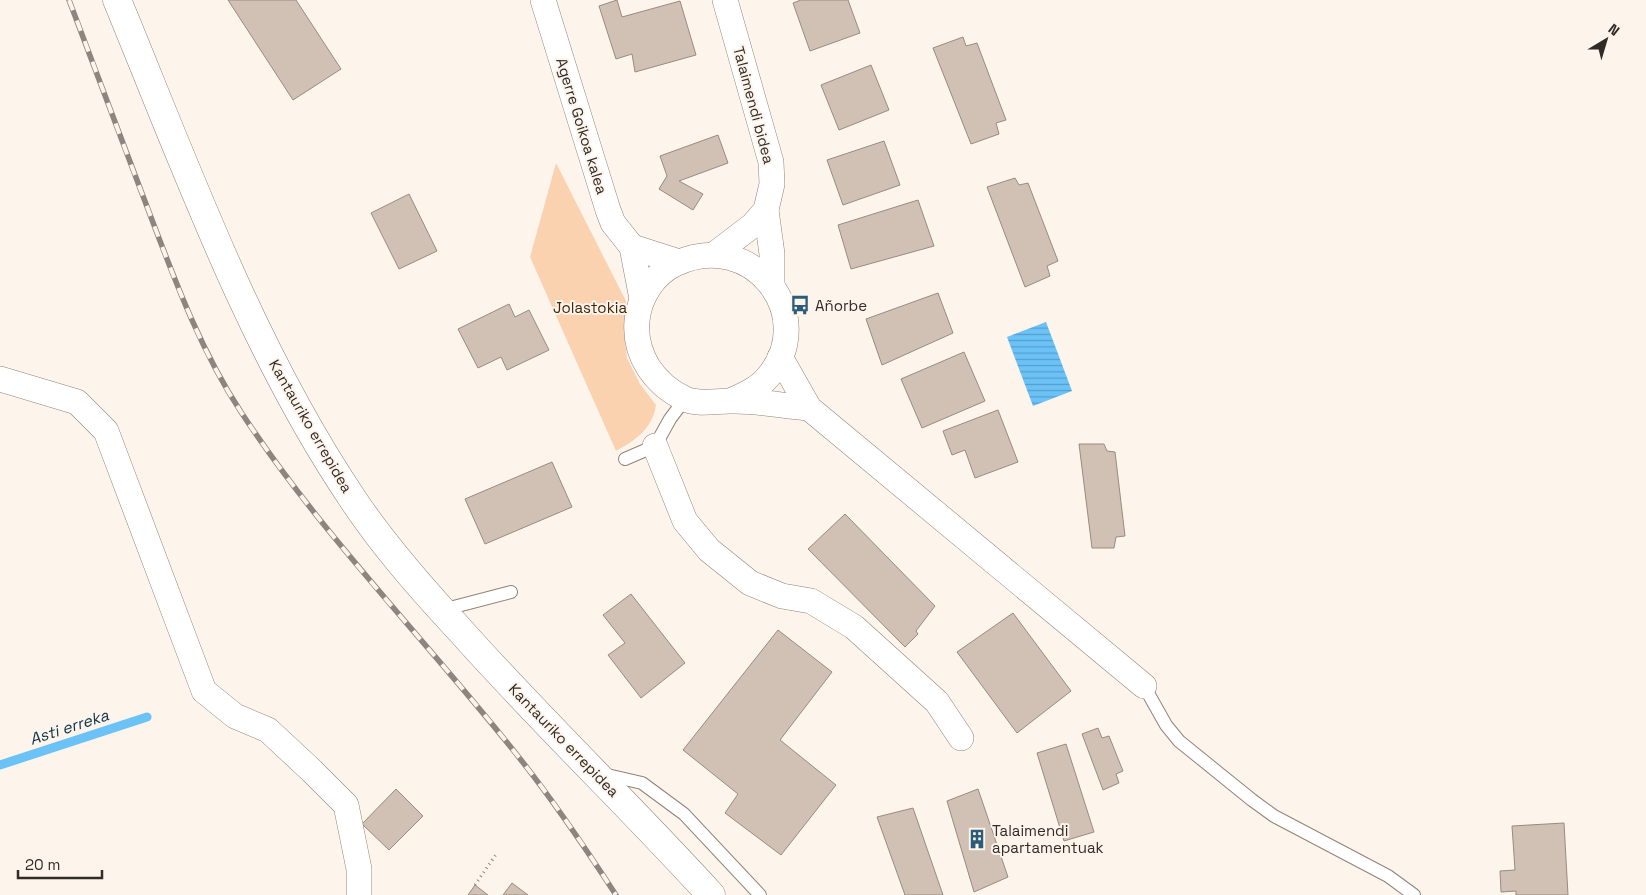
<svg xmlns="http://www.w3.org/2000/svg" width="1646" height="895" viewBox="0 0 1646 895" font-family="'Space Grotesk',sans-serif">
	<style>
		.green { fill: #fbd2b0 }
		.water { fill: url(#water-rules) }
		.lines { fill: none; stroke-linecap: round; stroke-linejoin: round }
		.stream { stroke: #6ac2f7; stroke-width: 9 }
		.building { fill: #d0c1b4; stroke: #998b7f }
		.service-casing { stroke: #928377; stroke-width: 14 }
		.minor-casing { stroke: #928377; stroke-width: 26 }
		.trunk-casing { stroke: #928377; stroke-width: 29 }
		.path { stroke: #8d867f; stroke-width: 3; stroke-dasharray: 1 4; stroke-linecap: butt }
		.service { stroke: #fff; stroke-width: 12 }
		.minor { stroke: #fff; stroke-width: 25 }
		.trunk { stroke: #fff; stroke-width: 28 }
		.rail-casing { stroke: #8d867f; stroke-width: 5.5 }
		.rail { stroke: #fdf4ec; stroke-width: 4; stroke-dasharray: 11; stroke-linecap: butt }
		.labels { text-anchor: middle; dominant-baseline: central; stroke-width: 4; stroke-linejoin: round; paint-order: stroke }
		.street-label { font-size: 15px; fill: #312b26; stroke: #fdf4ec }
		.poi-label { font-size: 15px; fill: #312b26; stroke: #fdf4ec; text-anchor: start }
		.park-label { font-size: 15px; fill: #43270b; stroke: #fdf4ec }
		.water-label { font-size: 16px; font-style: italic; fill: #0c3349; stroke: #fdf4ec }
	</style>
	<defs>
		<pattern id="water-rules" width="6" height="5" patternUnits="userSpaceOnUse" patternTransform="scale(1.25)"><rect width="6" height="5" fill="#6ac2f7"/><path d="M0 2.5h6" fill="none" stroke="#589ec8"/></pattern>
	</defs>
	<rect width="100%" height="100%" fill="#fdf4ec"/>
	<path class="green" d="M556 163 626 301 625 339 627 358 640 384 656 405C653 428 635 441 616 451L530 257Z"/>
	<path class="water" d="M1046 322 1072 391 1033 406 1007 337Z"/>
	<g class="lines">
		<path class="stream" d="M0 765 147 717"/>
	</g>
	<g class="building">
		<path d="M228 0H296L341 69 293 100Z"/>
		<path d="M617 0 622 17 680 1 696 55 635 72 632 54 616 59 599 6Z"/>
		<path d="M801 0H848L860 33 810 51 793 3Z"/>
		<path d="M963 37 966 46 977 43 1006 120 996 123 999 134 971 144 933 48Z"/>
		<path d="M871 65 889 110 839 130 821 85Z"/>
		<path d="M718 135 728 163 679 181 703 194 693 210 659 189 667 176 660 156Z"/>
		<path d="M884 141 900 185 843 205 827 160Z"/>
		<path d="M1015 178 1019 185 1028 183 1058 261 1047 266 1050 276 1025 287 987 187Z"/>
		<path d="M409 194 437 251 399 269 371 213Z"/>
		<path d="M918 200 934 246 851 269 838 225Z"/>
		<path d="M938 293 953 333 882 365 866 319Z"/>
		<path d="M509 304 515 317 529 310 549 350 507 370 501 357 478 368 458 329Z"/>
		<path d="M964 352 985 401 922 428 901 379Z"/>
		<path d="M998 410 1018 462 975 478 965 450 952 455 943 431Z"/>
		<path d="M1079 444H1104L1107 451 1115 452 1125 536 1116 537 1114 548H1092Z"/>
		<path d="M552 462 572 507 485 544 465 499Z"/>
		<path d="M845 514 935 606 916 631 918 634 905 647 808 549Z"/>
		<path d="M631 594 685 663 641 698 608 655 625 643 603 615Z"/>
		<path d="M1013 613 1071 691 1017 733 957 652Z"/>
		<path d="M778 630 832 672 780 740 836 785 781 855 725 813 738 794 683 750Z"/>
		<path d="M1098 728 1102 738 1109 736 1123 771 1116 774 1119 783 1103 790 1082 734Z"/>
		<path d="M1066 744 1094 832 1064 841 1037 753Z"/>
		<path d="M396 789 423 816 389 850 362 824Z"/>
		<path d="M978 789 1008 877 974 892 947 801Z"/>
		<path d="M913 808 943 895H905L877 817Z"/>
		<path d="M1564 823 1568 895H1516V891L1501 892 1500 871 1515 870 1512 826Z"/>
		<path d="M512 883 528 895H503Z"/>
		<path d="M475 885 488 895H468Z"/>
	</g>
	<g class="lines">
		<defs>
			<g id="service">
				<path d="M625 459 655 446 670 419 685 399"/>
				<path d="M442 610 511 592"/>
				<path d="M1144 686 1166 725 1179 741 1252 800 1274 816 1388 876 1414 895"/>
				<path d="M603 774 642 783 684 814 760 895"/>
			</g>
			<g id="minor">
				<path d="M543 0 608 210 613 223 632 247 642 299"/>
				<path d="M725 0 771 162 772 184 766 210 772 254V283"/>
				<path d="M632 247 679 262"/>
				<path d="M715 254 753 225 766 210"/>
				<path d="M780 357 809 408 1144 686"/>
				<path d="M0 379 77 402 106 431 204 691 235 716 268 730 312 771 346 805 359 869V895"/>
				<path d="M730 401C744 395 758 389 768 377 820 316 752 227 675 264 654 274 639 297 637 321 634 355 654 384 685 399 699 405 715 401 730 401 756 400 783 406 809 408"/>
				<path d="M655 446 685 521 709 550 750 583 782 596 811 601 854 627 937 702 961 738"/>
			</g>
			<path id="trunk" d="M117 0C186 167 251 348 352 498 383 545 421 588 459 629 540 720 629 805 711 895"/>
		</defs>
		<use href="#service" class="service-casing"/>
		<use href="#minor" class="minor-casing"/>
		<use href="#trunk" class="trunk-casing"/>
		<path class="path" d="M475 885 497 853"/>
		<use href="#service" class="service"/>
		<use href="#minor" class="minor"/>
		<use href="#trunk" class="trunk"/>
		<defs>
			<path id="rail" d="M69 0C95 68 120 136 146 204 173 275 199 348 241 412 323 537 429 643 521 760 555 803 586 849 616 895"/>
		</defs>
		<use href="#rail" class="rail-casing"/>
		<use href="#rail" class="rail"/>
	</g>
	<defs>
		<symbol id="bus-bare" viewBox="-9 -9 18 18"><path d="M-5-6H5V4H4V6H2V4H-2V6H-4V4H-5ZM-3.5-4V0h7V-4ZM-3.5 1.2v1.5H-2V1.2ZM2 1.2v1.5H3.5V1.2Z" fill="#2b5d7a" stroke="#fdf4ec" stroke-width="2.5" paint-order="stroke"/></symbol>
		<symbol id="building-bare" viewBox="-9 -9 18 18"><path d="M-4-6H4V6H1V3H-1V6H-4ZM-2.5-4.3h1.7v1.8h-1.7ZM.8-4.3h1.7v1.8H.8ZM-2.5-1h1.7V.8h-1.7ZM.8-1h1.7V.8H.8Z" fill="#2b5d7a" stroke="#fdf4ec" stroke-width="2.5" paint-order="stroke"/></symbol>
	</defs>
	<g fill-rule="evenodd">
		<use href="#bus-bare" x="786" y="291" width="28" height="28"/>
		<use href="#building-bare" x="963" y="825" width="28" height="28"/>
	</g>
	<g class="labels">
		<g class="street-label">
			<text transform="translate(754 105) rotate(75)">Talaimendi bidea</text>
			<text transform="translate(582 126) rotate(73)">Agerre Goikoa kalea</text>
			<text transform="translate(311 426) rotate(60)">Kantauriko errepidea</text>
			<text transform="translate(564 740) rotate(46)">Kantauriko errepidea</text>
		</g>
		<g class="poi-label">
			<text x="815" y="305">Añorbe</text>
			<text x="992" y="830">Talaimendi<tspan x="992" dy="17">apartamentuak</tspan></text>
		</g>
		<g class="park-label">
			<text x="590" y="307">Jolastokia</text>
		</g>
		<g class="water-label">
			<text transform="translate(69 727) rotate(-18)">Asti erreka</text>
		</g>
	</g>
	<g transform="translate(1606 40) rotate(38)" stroke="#fdf4ec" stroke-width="4" paint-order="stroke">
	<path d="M0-4L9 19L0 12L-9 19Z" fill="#312b26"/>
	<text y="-8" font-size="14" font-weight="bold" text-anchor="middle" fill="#312b26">N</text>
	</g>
	<path d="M18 870v8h84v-8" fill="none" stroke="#312b26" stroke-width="2.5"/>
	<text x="25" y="870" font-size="15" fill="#312b26" stroke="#fdf4ec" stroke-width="4" paint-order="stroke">20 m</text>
</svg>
